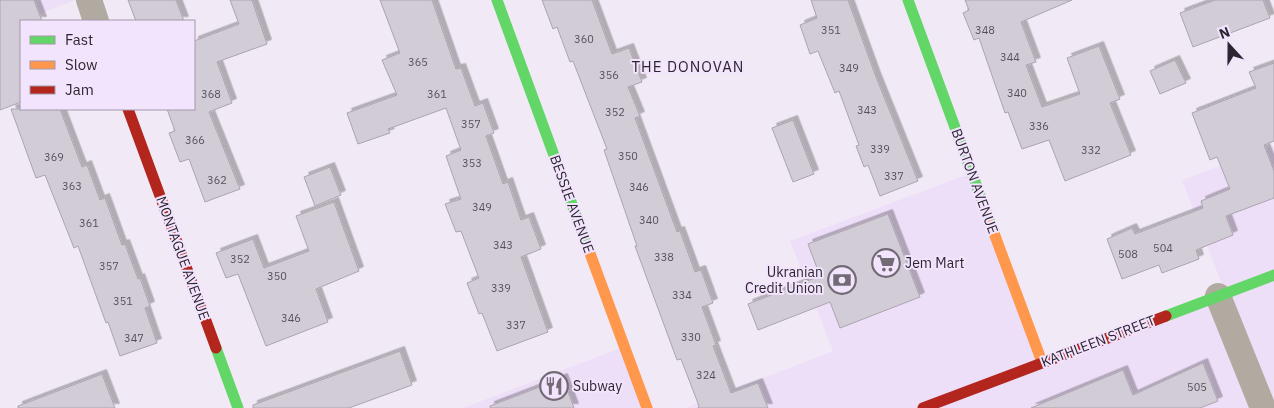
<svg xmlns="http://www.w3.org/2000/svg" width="1274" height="408" viewBox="0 0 1274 408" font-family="'IBM Plex Sans',sans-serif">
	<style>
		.built { fill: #eedff9 }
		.building { fill: #d2ccd7; stroke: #aba4af; filter: url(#shadow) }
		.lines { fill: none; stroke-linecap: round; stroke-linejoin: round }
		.street { stroke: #b0aaa1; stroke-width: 26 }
		.fast { stroke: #63d668; stroke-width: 11 }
		.slow { stroke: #ff974d; stroke-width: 11 }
		.jam { stroke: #b3261e; stroke-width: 11 }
		.labels { text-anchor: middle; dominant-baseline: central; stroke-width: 4; stroke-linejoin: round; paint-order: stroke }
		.number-label { font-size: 11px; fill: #56505a }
		.street-label { font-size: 14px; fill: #2d2631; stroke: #f2e4fc }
		.poi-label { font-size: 14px; fill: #2d2631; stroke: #f2e4fc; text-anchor: start }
		.neighbourhood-label { font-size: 15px; letter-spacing: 1px; fill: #2d2631; stroke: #f2e4fc }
	</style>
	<defs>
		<filter id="shadow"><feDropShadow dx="4.5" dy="-4.5" stdDeviation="0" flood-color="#0004"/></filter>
	</defs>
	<rect width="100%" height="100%" fill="#f1eaf6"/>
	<g class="built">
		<path d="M0 0H76L0 29Z"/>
		<path d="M1274 146V408H685L833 351 790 241 971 173 1042 365 1226 295 1182 180Z"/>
		<path d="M623 347 645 408H463Z"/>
	</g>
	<g class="building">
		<path d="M0 0H34L42 21H21V102L0 110Z"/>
		<path d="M128 0H176L184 21H136Z"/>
		<path d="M230 0H252L267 44 217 62 232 103 209 112 240 189 205 202 189 159 180 162 169 133 175 131 167 109H194V41L239 24Z"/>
		<path d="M380 0H432L456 69 461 68 475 106 483 103 494 133 486 136 503 184 508 182 521 220 529 217 541 249 521 257 548 332 497 351 482 313 479 314 467 283 479 278 461 231 456 232 445 204 461 199 446 156 461 150 446 108 388 129 390 133 358 144 347 113 397 95 382 60 400 53Z"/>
		<path d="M542 0H592L612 54 629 48 642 82 628 87 640 116 635 118 677 232 680 231 695 272 701 270 713 303 702 307 716 345 713 346 731 393 758 383 768 408H698L699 406 681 359 677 360 635 246H637L604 150 607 149 573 61 570 62 557 27 553 29Z"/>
		<path d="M811 0H848L876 77 918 181 880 196 868 165 864 167 856 146 859 145 839 91 835 93 818 51 810 54 800 25 817 18Z"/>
		<path d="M965 0H1072L1021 22 1036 62 1026 65 1042 107 1080 94 1067 58 1099 46 1120 99 1110 103 1131 155 1065 181 1049 140 1022 149 1008 112 1005 113 979 38 974 40 963 13 969 10Z"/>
		<path d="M1215 0H1263L1270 18 1193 47 1180 13Z"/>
		<path d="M1175 60 1186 83 1160 94 1150 71Z"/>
		<path d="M1274 63V141L1264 145 1274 171V198L1226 216 1233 235 1196 250 1199 259 1162 273 1159 265 1122 279 1107 239 1132 228 1135 234 1203 208 1201 201 1230 189 1217 157 1210 160 1192 113 1256 88 1249 72Z"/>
		<path d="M11 109H60L82 167 87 165 100 200 105 198 122 245 125 244 138 279 140 278 150 306 145 308 157 343 120 356 108 322 106 323 78 246 74 248 45 175 36 178Z"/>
		<path d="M793 120 814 174 793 182 772 128Z"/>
		<path d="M330 167 341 195 315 206 304 177Z"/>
		<path d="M334 202 359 271 316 289 328 322 266 346 238 274 226 278 216 253 253 239 264 268 309 251 296 216Z"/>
		<path d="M888 214 920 297 840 328 830 302 758 330 748 304 820 276 808 244Z"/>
		<path d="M400 351 412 385 349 408H253V405Z"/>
		<path d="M1203 363 1218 401 1200 408H1031L1123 370 1133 395Z"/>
		<path d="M102 374 115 408H18V406Z"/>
		<path d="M563 378 574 408H490V406Z"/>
	</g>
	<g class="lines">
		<g class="street">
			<path d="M89 0 96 21"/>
			<path d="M1218 296 1263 408"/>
		</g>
		<g class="fast">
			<path d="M497 0 588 248"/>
			<path d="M908 0 991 225"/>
			<path d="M1166 316 1274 275"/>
			<path d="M216 348 238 408"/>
		</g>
		<g class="slow">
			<path d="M991 225 1042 362"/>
			<path d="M588 248 647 408"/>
		</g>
		<g class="jam">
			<path d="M128 109 216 348"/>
			<path d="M923 408 1166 316"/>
		</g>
	</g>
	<defs>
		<symbol id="supermarket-ring" viewBox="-11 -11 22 22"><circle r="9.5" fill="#f2e4fc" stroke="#726b76" stroke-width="1.5"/><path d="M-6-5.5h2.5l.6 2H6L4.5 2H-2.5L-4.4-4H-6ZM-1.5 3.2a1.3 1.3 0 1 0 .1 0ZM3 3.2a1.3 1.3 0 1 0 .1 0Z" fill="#726b76"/></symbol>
		<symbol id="bank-ring" viewBox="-11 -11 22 22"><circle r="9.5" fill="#f2e4fc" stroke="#726b76" stroke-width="1.5"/><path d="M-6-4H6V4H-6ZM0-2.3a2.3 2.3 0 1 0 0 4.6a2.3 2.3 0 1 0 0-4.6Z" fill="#726b76"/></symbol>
		<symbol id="restaurant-ring" viewBox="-11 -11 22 22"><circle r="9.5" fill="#f2e4fc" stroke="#726b76" stroke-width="1.5"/><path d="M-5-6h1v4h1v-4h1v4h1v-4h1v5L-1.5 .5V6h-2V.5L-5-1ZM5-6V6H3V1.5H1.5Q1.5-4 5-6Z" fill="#726b76"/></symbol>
	</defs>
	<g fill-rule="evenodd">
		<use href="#supermarket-ring" x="870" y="247" width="32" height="32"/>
		<use href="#bank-ring" x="826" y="264" width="32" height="32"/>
		<use href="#restaurant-ring" x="538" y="370" width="32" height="32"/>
	</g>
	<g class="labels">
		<g class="number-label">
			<text x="831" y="30">351</text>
			<text x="985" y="30">348</text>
			<text x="584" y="39">360</text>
			<text x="1010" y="57">344</text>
			<text x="418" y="62">365</text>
			<text x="849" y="68">349</text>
			<text x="609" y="75">356</text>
			<text x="1017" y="93">340</text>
			<text x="211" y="94">368</text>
			<text x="437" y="94">361</text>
			<text x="867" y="110">343</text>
			<text x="615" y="112">352</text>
			<text x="471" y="124">357</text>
			<text x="1039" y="126">336</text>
			<text x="195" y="140">366</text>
			<text x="880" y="149">339</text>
			<text x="1091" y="150">332</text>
			<text x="628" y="156">350</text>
			<text x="54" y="157">369</text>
			<text x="472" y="163">353</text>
			<text x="894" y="176">337</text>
			<text x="217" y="180">362</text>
			<text x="72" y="186">363</text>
			<text x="639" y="187">346</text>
			<text x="482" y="207">349</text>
			<text x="649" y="220">340</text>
			<text x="89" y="223">361</text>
			<text x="503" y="245">343</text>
			<text x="1163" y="248">504</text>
			<text x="1128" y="254">508</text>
			<text x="664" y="257">338</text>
			<text x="240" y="259">352</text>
			<text x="109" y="266">357</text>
			<text x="277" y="276">350</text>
			<text x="501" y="288">339</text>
			<text x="682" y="295">334</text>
			<text x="123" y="301">351</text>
			<text x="291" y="318">346</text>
			<text x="516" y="325">337</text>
			<text x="691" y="337">330</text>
			<text x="134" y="338">347</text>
			<text x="706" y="375">324</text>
			<text x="1197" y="387">505</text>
		</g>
		<g class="street-label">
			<text transform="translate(975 181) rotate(70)">BURTON AVENUE</text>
			<text transform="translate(572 204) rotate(70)">BESSIE AVENUE</text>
			<text transform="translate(183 258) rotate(70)">MONTAGUE AVENUE</text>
			<text transform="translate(1098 341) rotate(-21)">KATHLEEN STREET</text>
		</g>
		<g class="poi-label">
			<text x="905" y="263">Jem Mart</text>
			<text x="823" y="272" text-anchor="end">Ukranian<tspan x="823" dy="16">Credit Union</tspan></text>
			<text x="573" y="386">Subway</text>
		</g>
		<g class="neighbourhood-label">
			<text x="688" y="66">THE DONOVAN</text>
		</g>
	</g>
	<rect x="20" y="20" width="175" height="90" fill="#f2e4fc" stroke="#a398ab"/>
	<rect x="30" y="36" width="25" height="8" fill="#63d668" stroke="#a398ab"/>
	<text x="65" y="45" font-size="15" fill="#2d2631">Fast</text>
	<rect x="30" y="61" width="25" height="8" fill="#ff974d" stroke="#a398ab"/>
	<text x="65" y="70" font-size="15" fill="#2d2631">Slow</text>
	<rect x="30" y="86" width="25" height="8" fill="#b3261e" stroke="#a398ab"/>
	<text x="65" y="95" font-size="15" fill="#2d2631">Jam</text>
	<g transform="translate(1229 45) rotate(339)" stroke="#f2e4fc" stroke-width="4" paint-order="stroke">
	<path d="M0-4L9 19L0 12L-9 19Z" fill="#2d2631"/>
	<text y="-8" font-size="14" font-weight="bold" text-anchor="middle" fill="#2d2631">N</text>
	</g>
</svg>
